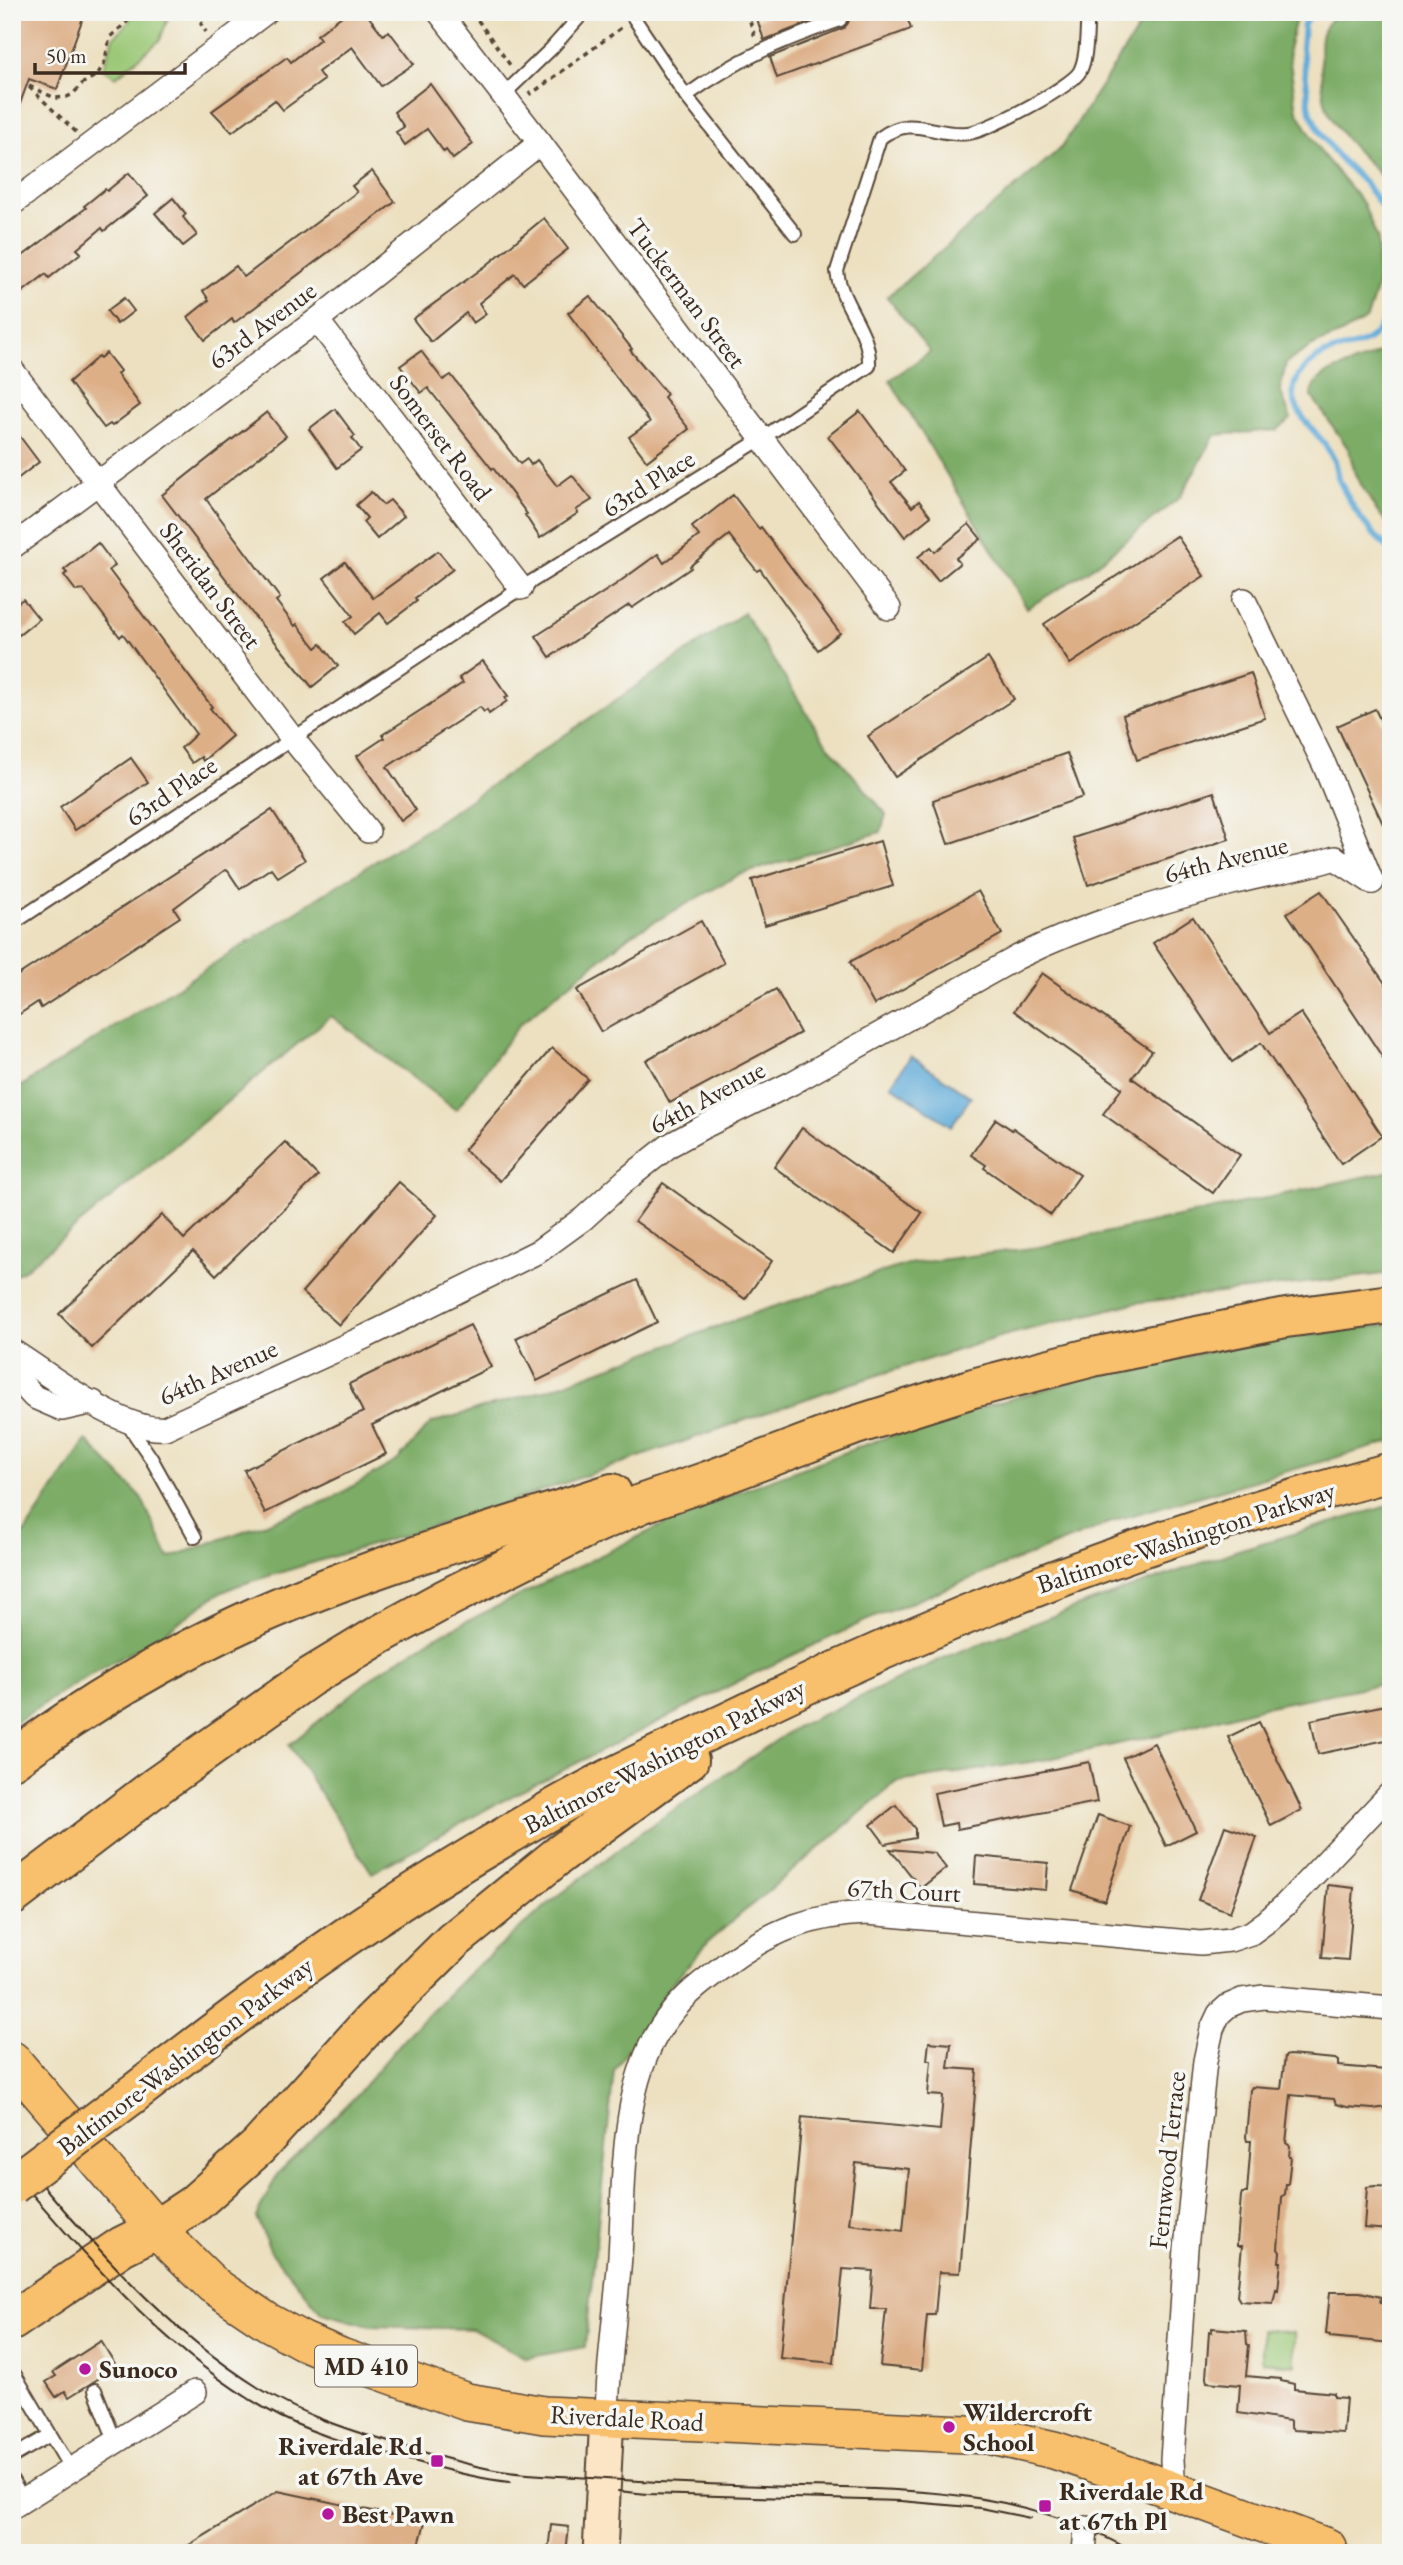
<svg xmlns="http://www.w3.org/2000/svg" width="1403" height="2565" viewBox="0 0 1403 2565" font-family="'EB Garamond',serif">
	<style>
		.green { fill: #9ac775; stroke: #6a784a; stroke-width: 2 }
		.forest { fill: #7bac66; stroke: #5b6b42; stroke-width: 2 }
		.water { fill: #61abd9; stroke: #4e6a7c; stroke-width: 2 }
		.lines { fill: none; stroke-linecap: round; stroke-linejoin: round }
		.stream { stroke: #61abd9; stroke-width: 6 }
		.building { fill: #ddaf87; fill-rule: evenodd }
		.lane-casing { stroke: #564536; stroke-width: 16 }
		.street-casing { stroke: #564536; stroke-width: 26 }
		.secondary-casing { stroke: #564536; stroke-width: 37 }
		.primary-casing { stroke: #564536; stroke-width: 40 }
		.highway-casing { stroke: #564536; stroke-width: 42 }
		.path { stroke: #564536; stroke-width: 3.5; stroke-dasharray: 5 5; stroke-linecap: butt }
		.lane { stroke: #fff; stroke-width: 12 }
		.street { stroke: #fff; stroke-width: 23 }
		.secondary { stroke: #fce5c4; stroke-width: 33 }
		.primary { stroke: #f8bf6c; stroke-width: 37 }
		.highway { stroke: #f8bf6c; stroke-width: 38 }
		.tram { stroke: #3b2a1e; stroke-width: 2 }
		.highway-bridge-casing { stroke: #564536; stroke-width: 42; stroke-linecap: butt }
		.highway-bridge { stroke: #f8bf6c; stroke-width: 38 }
		.poi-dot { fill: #b5179e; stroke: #f6f6f2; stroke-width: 2.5 }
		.labels { text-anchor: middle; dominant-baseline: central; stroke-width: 7; stroke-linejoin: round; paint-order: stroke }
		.shield { fill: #f6f6f2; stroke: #73675e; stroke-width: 2 }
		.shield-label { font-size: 24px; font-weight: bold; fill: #3b2a1e }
		.street-label { font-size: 26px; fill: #3b2a1e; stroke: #f6f6f2 }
		.poi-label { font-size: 26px; font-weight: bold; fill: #3b2a1e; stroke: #f6f6f2; text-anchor: start }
	</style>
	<rect width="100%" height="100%" fill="#f6f6f2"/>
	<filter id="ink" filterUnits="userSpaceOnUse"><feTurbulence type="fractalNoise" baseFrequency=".0143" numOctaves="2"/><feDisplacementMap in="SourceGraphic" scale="14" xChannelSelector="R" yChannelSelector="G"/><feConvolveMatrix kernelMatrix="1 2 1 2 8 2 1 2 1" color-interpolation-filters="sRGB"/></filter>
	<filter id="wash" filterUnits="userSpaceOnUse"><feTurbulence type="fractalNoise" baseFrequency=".00686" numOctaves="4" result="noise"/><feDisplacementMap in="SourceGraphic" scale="28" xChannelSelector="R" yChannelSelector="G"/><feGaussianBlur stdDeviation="1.57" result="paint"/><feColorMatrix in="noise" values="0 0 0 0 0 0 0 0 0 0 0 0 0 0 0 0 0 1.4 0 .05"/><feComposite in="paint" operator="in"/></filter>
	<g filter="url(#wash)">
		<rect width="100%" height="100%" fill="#ece0c0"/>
		<g class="green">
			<path d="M134 12H170L160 40 116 77 103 69 113 38 129 22Z"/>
			<path d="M1262 2329 1294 2333 1295 2365 1262 2362Z"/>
		</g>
		<g class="forest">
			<path d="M1149 12H1298L1288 49 1297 111 1322 154 1363 203 1378 240 1377 287 1367 318 1343 333 1312 346 1286 363 1280 390 1291 419 1277 430 1215 435 1180 497 1088 571 1027 608 890 380 930 352 887 297 1061 148Z"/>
			<path d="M1338 12H1391V189C1371 161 1340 141 1327 108 1322 95 1322 79 1321 65 1319 39 1318 30 1338 12Z"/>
			<path d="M1391 342V527L1376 510 1355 474 1349 450 1311 395C1316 362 1370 369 1391 342Z"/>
			<path d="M744 613 825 742 886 814 881 832 739 875 629 936 520 1024 456 1110 331 1016 24 1270 12 1277V1092L437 822Z"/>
			<path d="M1391 1171V1273L1134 1303 999 1337 840 1387 487 1510 236 1586 216 1595 160 1636 74 1684 12 1725V1552L86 1440 141 1497 169 1558 329 1500 398 1460 431 1423 552 1388 757 1312 908 1264 1039 1247Z"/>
			<path d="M1391 1324V1442L1122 1518 865 1621 755 1673 498 1803 372 1873 289 1745 379 1672 429 1640 705 1504 878 1440 989 1405 1081 1379 1254 1342Z"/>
			<path d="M1391 1505V1682L1259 1708 1159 1735 1044 1760 897 1782 709 1941 669 1987 614 2071 585 2347 526 2358 472 2329 370 2326 322 2313 271 2252 256 2217 278 2173 354 2098 410 2032 470 1972 553 1900 637 1835 796 1727 948 1656 1074 1608 1238 1550Z"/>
		</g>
		<path class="water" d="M911 1056 971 1097 951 1126 891 1085Z"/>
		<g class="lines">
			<g class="stream">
				<path d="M1313 12 1304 24 1302 48 1310 111 1322 135 1338 157 1365 183 1391 220"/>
				<path d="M1391 297C1387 311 1385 325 1374 335 1362 347 1345 347 1330 352 1311 359 1289 378 1294 399 1299 421 1323 436 1332 456 1336 464 1336 474 1340 482 1352 508 1368 532 1391 550"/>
			</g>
		</g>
		<g id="blocks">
			<g class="building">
				<path d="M12 12H85L57 89 29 79 14 120H12Z"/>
				<path d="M347 12H365L383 35 389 31 414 64 381 86 352 47 318 72 324 80 283 110 275 100 232 132 212 111 287 57 291 62 320 39 317 35Z"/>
				<path d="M778 12H830L831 14 764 40 757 19Z"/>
				<path d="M855 12H905L911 29 777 78 770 57 844 28 848 23 851 14Z"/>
				<path d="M430 84 473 144 453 159 446 150 444 152 427 129 405 145 396 132 404 127 394 112Z"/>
				<path d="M372 171 395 202 234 323 232 319 205 340 188 317 209 300 203 291 236 266 244 277 357 192 352 186Z"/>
				<path d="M129 173 148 196 104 231 102 228 77 249 81 253 49 278 46 274 12 300V264L86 208 84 206 105 189 107 191Z"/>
				<path d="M173 198 186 214 183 217 197 235 183 246 155 213Z"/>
				<path d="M544 218 568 249 523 284 515 274 479 303 486 314 473 323 466 313 431 342 413 319 487 265Z"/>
				<path d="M590 296 632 349 630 350 667 394 664 397 689 429 647 461 629 437 650 422 568 313Z"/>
				<path d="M124 298 134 311 117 324 107 311Z"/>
				<path d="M421 351 443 380 451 375 520 464 527 459 531 465 537 460 557 486 572 475 592 500 576 510 578 513 540 538 525 515 527 514 493 468 492 469 428 388 421 393 400 366Z"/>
				<path d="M106 353 120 371 117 374 140 405 112 426 110 424 104 428 69 382 99 356 100 358Z"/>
				<path d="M335 409 355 436 352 438 361 450 337 468 309 429Z"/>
				<path d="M860 411 905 471 891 482 912 507 919 501 931 516 905 537 828 436Z"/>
				<path d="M267 412 286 436 206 499 280 598 276 601 295 626 297 624 316 648 321 644 338 666 312 687 255 617 162 495Z"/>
				<path d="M12 426 39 462 12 483Z"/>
				<path d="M371 492 383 505 390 500 404 516 377 539 363 522 367 518 356 505Z"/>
				<path d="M733 495 759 529 761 527 840 633 818 650 760 569 757 571 729 535 690 566 691 568 632 608 629 605 550 657 536 636 615 585 658 554 664 563 699 536 692 527Z"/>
				<path d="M969 524 981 539 956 558 960 563 938 581 918 557 931 547 935 552Z"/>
				<path d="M1177 536 1204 576 1070 664 1044 624Z"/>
				<path d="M98 543 115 566 109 570 212 707 210 708 232 736 203 761 201 757 192 763 181 748 196 734 123 634 120 637 84 590 76 591 64 575 67 573 64 570Z"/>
				<path d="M438 551 453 569 415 598 417 601 388 623 380 613 354 634 345 622 353 616 324 578 345 562 373 598Z"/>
				<path d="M23 599 39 619 19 635 12 627V607Z"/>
				<path d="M988 658 1014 699 895 777 868 736Z"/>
				<path d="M483 661 508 696 505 697 507 701 489 714 487 710 484 712 480 707 387 767 416 810 401 821 357 756 384 738 382 735 463 683 459 678Z"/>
				<path d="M1251 673 1265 718 1137 760 1123 715Z"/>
				<path d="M1375 709 1391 742V841L1337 726Z"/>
				<path d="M1067 753 1083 797 948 844 933 800Z"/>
				<path d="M131 758 148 782 75 830 60 807Z"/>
				<path d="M1214 792 1229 839 1088 885 1073 838Z"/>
				<path d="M272 810 305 860 278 877 271 868 240 889 228 871 225 870 174 908 180 917 41 1008 38 1002 12 1019V979Z"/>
				<path d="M880 841 893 886 765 925 752 880Z"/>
				<path d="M978 891 1002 934 874 1005 850 962Z"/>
				<path d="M1321 891 1391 992V1070L1287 913Z"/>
				<path d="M1193 917 1270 1033 1301 1013 1382 1136 1341 1164 1261 1043 1232 1062 1153 943Z"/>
				<path d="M701 921 724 963 601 1032 577 990Z"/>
				<path d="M1042 973 1152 1051 1132 1078 1240 1155 1213 1193 1103 1114 1122 1088 1014 1011Z"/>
				<path d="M776 989 800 1033 670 1103 646 1060Z"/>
				<path d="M552 1048 588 1079 500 1181 464 1150Z"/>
				<path d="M996 1119 1012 1130 1013 1128 1080 1175 1051 1215 984 1168 986 1165 971 1155Z"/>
				<path d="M802 1128 922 1213 894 1253 774 1167Z"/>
				<path d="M285 1142 318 1176 216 1275 193 1251 92 1348 59 1314 162 1215 184 1239Z"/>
				<path d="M399 1182 437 1215 339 1325 302 1292Z"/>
				<path d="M663 1183 772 1261 745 1299 635 1221Z"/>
				<path d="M637 1280 657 1322 537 1381 516 1338Z"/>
				<path d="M470 1325 491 1367 372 1425 386 1454 265 1513 244 1470 363 1412 349 1384Z"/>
				<path d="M1391 1704V1739L1318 1754 1311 1720Z"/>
				<path d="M1259 1722 1302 1810 1271 1826 1228 1737Z"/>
				<path d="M1154 1743 1196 1831 1166 1846 1123 1758Z"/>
				<path d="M1089 1762 1097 1802 957 1829 956 1823 941 1826 934 1793Z"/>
				<path d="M896 1805 915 1829V1838L885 1844 871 1825Z"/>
				<path d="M1098 1815 1130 1826 1105 1901 1072 1890Z"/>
				<path d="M1225 1826 1257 1837 1230 1912 1198 1900Z"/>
				<path d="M890 1849 934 1853 946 1868 921 1888Z"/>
				<path d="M976 1856 1048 1863 1046 1890 974 1884Z"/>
				<path d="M1328 1885 1354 1888 1348 1960 1322 1958Z"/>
				<path d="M929 2042 951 2044 948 2068 977 2070 960 2273 939 2272 935 2315H927L922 2370 880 2366 886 2309H870L873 2271 843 2269 834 2363 780 2358 802 2117 940 2130 943 2096 928 2095 931 2060H927ZM856 2163 909 2169 903 2231 849 2224Z"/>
				<path d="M1289 2055 1335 2059 1338 2061V2066L1386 2070V2072L1390 2073 1387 2107 1373 2109 1347 2107 1336 2104 1334 2099 1291 2095 1286 2143 1290 2146 1289 2157H1291L1288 2184H1286L1285 2194 1282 2197 1278 2249 1280 2252 1279 2262H1281L1278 2290 1276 2289 1273 2303 1240 2301 1237 2296 1242 2246H1237V2243L1241 2196 1242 2193H1247L1251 2141H1247L1246 2137 1250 2090 1252 2087 1281 2089 1285 2056Z"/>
				<path d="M1375 2186 1391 2187V2230L1364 2228 1367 2187Z"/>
				<path d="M1330 2292H1360L1381 2297 1380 2302 1391 2303V2343L1330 2337V2335L1326 2334Z"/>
				<path d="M1212 2328 1246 2331 1247 2344 1249 2345 1246 2376 1281 2379V2381L1294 2384V2389L1334 2393V2397L1346 2398 1343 2433 1293 2430 1290 2427V2421L1238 2413 1240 2385 1207 2382 1206 2378 1209 2331 1212 2332Z"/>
				<path d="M101 2341 117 2367 69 2397 65 2391 56 2397 46 2382 56 2376 53 2372Z"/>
				<path d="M278 2491 425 2522 417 2553H176Z"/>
				<path d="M551 2525 569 2527 566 2553 548 2551Z"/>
			</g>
		</g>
	</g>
	<g filter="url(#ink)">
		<use href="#blocks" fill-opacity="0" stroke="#564536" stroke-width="2"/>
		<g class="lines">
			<defs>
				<g id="lane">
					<path d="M630 12 686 96 795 234"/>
					<path d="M503 95 551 49 584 12"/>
					<path d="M686 96C737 59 780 41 840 20L842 12"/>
					<path d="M12 924 521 588 761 439 869 366C871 330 841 306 837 271L880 138C913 113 933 137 968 133 987 131 1072 87 1080 71 1088 55 1086 30 1088 12"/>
					<path d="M127 1423 151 1458 195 1537"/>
					<path d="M15 2375 72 2471"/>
					<path d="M95 2390 116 2443"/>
					<path d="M12 2457 50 2435"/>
					<path d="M12 2480 24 2500"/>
				</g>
				<g id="street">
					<path d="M439 12 540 143 889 608"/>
					<path d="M12 204 266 12"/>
					<path d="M317 320 521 588"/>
					<path d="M12 370 292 738 368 831"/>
					<path d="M12 547 317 320 540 143"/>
					<path d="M1244 600 1324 764 1372 882"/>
					<path d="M12 1351C49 1374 123 1433 165 1428L367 1336 539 1251 583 1219 627 1179 670 1145 703 1127 792 1083 1018 957C1087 923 1161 901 1236 882 1269 873 1302 869 1335 858L1372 882"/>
					<path d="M12 1373 34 1397 62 1409 93 1402"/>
					<path d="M607 2416C608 2363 616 2310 620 2256 625 2178 619 2073 673 2011 689 1991 709 1977 729 1962 773 1930 812 1915 867 1913L1201 1943 1230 1940 1251 1933 1266 1922 1285 1905 1391 1793"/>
					<path d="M1174 2491 1172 2460 1186 2248 1205 2061 1212 2029 1219 2014 1228 2006 1242 2000 1264 1997 1391 2008"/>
					<path d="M12 2507 195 2392"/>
					<path d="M1084 2553 1086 2528"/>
				</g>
				<path id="secondary" d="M600 2553 607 2416"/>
				<path id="primary" d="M12 2060 156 2229 213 2285 268 2322 303 2341 341 2357 467 2402 544 2415 988 2435 1054 2450 1147 2481 1327 2547 1330 2553"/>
				<g id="highway">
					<path d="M12 1760C87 1704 169 1656 255 1617 367 1567 495 1531 612 1493"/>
					<path d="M12 1896 158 1785 310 1677 381 1634 447 1598 588 1527 643 1503 710 1480 853 1426 973 1388 1093 1357 1286 1318 1391 1304"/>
					<path d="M133 2094C212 2033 291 1973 374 1918 449 1869 526 1822 606 1780 648 1759 691 1739 734 1719 945 1616 1164 1531 1391 1472"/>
					<path d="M12 2321 122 2246 156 2229 194 2204 258 2147 370 2023 453 1941 560 1854 689 1760"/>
				</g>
			</defs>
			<use href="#lane" class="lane-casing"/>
			<use href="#street" class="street-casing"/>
			<use href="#secondary" class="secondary-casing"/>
			<use href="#primary" class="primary-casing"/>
			<use href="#highway" class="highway-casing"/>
			<g class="path">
				<path d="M206 12 201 24 206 32"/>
				<path d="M472 12 510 65"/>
				<path d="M747 12 755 37"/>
				<path d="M12 80H13"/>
				<path d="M529 91 531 94 621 28"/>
				<path d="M76 132 27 85 55 98 67 97 73 94 83 83 97 75 104 64 110 37 127 22 131 12"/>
			</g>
			<use href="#lane" class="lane"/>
			<use href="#street" class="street"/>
			<use href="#secondary" class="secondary"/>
			<use href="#primary" class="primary"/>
			<use href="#highway" class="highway"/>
			<g class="tram">
				<path d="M12 2149C86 2236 161 2327 259 2388 300 2414 345 2429 392 2443 428 2453 464 2465 501 2471 525 2475 551 2475 576 2477 651 2483 726 2485 801 2487 920 2490 1029 2490 1135 2553"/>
				<path d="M12 2171C89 2260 175 2363 281 2417 325 2439 370 2450 417 2462 448 2470 478 2479 510 2482"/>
				<path d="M618 2491 647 2494 901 2501 981 2508 1030 2518"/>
			</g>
			<defs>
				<path id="highway-bridge" d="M12 2185 133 2094"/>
			</defs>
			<use href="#highway-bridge" class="highway-bridge-casing"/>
			<use href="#highway-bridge" class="highway-bridge"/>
		</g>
	</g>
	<g class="poi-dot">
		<circle cx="85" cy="2369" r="7"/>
		<circle cx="949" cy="2427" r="7"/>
		<rect x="430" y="2454" width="14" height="14" rx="3.5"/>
		<rect x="1038" y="2499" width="14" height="14" rx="3.5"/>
		<circle cx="328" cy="2514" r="7"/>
	</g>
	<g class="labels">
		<rect class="shield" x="315" y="2345.5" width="102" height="41" rx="5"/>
		<g class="shield-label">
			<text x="366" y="2366">MD 410</text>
		</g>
		<g class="street-label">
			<text transform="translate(687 293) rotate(53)">Tuckerman Street</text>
			<text transform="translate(262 325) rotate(-37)">63rd Avenue</text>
			<text transform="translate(441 437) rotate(53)">Somerset Road</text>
			<text transform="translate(648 483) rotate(-32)">63rd Place</text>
			<text transform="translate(211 585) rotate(53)">Sheridan Street</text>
			<text transform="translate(171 791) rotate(-34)">63rd Place</text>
			<text transform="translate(1226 859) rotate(-14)">64th Avenue</text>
			<text transform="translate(707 1097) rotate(-28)">64th Avenue</text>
			<text transform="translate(218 1372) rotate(-24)">64th Avenue</text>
			<text transform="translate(1186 1537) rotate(-18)">Baltimore-Washington Parkway</text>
			<text transform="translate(664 1756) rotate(-27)">Baltimore-Washington Parkway</text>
			<text transform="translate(904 1890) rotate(3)">67th Court</text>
			<text transform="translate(185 2056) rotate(-37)">Baltimore-Washington Parkway</text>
			<text transform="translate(1167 2160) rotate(-84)">Fernwood Terrace</text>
			<text transform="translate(627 2418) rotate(3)">Riverdale Road</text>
		</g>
		<g class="poi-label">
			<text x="99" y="2369">Sunoco</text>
			<text x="963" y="2412">Wildercroft<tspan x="963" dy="30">School</tspan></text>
			<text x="423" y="2446" text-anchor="end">Riverdale Rd<tspan x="423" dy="30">at 67th Ave</tspan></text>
			<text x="1059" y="2491">Riverdale Rd<tspan x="1059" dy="30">at 67th Pl</tspan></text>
			<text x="342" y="2514">Best Pawn</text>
		</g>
	</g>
	<rect width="1403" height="2565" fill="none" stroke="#f6f6f2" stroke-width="42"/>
	<path d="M35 63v10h150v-10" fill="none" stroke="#3b2a1e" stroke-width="3.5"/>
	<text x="46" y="63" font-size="21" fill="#3b2a1e" stroke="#f6f6f2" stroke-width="5" paint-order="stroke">50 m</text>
</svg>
